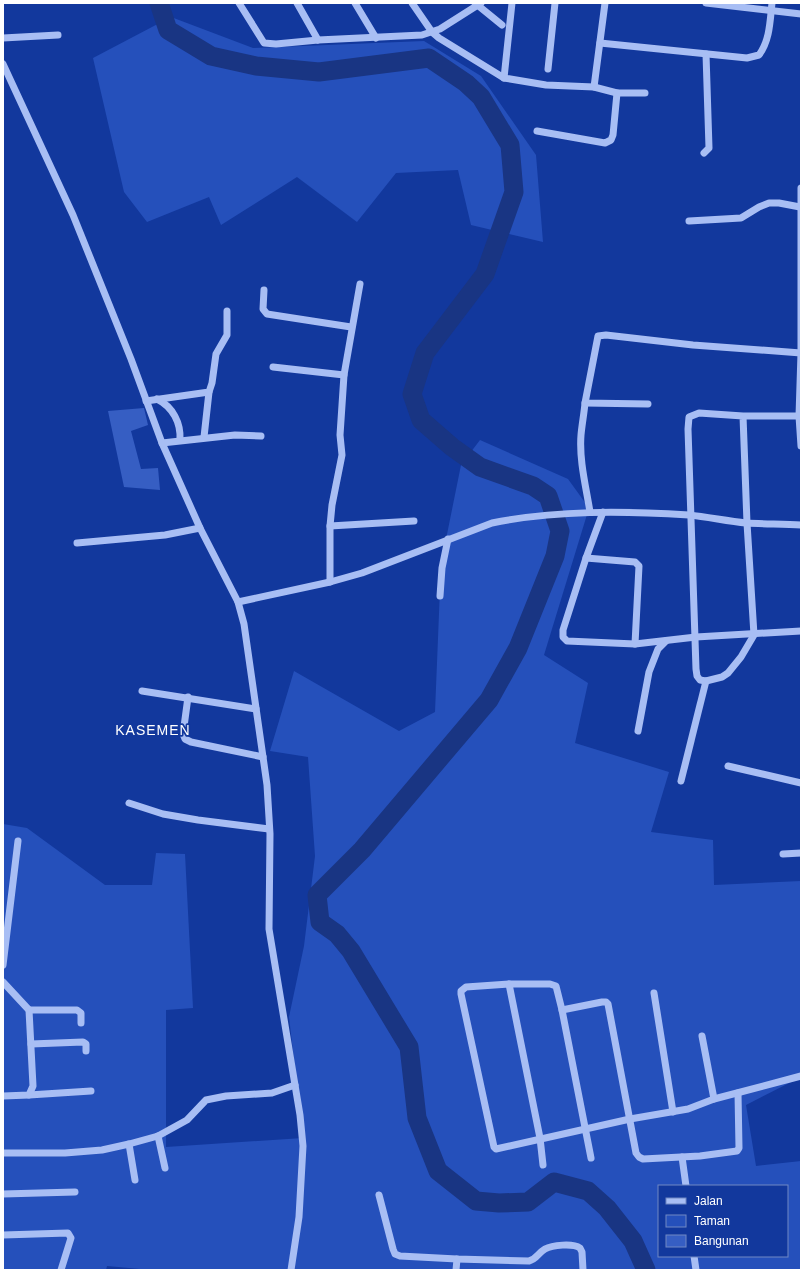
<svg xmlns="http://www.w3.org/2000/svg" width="804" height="1273" viewBox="0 0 804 1273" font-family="Helvetica,sans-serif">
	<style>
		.green { fill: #2550bb; fill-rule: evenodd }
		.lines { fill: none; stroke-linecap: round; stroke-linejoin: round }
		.river { stroke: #193583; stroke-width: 19 }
		.building { fill: #365ec3 }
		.minor { stroke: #a8bef4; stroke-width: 7 }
		.labels { text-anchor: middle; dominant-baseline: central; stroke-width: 3.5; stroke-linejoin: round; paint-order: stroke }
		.quarter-label { font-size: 14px; letter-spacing: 1px; fill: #fff; stroke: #12389d }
	</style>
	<rect width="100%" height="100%" fill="#12389d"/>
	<g class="green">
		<path d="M171 17 253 48 424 41 481 76 536 155 543 242 471 225 458 170 396 173 357 222 297 177 221 225 209 197 147 222 124 192 93 58Z"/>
		<path d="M480 440 568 479 589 508 544 655 588 683 575 743 669 772 651 832 713 840 714 885 801 881V1077L746 1105 756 1166 801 1161V1270H151L107 1266 106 1270H3V824L27 828 105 885H152L156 853 185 854 193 1008 166 1010V1147L303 1138 289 1017 304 946 315 856 308 757 270 751 294 671 399 731 435 712 441 564 461 465ZM659 1186H787V1256H659Z"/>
	</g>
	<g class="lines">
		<path class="river" d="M159 3 168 30 211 56 256 66 319 72 429 58 466 83 481 97 510 145 514 192 485 274 425 353 412 394 421 420 452 447 480 467 533 486 548 496 560 531 555 556 518 648 489 700 362 850 317 895 320 922 337 934 351 951 409 1047 417 1118 438 1171 476 1201 499 1203 528 1202 554 1182 588 1191 607 1208 633 1241 646 1270"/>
	</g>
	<path class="building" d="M144 408 148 425 131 431 141 469 158 468 160 490 124 487 108 411Z"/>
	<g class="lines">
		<g class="minor">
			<path d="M239 3 264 43 276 44 318 40 422 35 440 29 481 3"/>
			<path d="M297 3 318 40"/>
			<path d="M355 3 376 38"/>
			<path d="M412 3 432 32 439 38 504 78 546 85 594 87 617 93H645"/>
			<path d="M475 3 502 25"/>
			<path d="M706 3 801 14"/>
			<path d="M3 38 58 35"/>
			<path d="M600 43 747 58 759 55C770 40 770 21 772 3"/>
			<path d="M3 64 73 215 131 359 162 443 200 528 238 602 244 624 267 785 270 834 269 929 300 1115 303 1146 299 1217 291 1270"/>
			<path d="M548 69 555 3"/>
			<path d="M504 78 512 3"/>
			<path d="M594 87 605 3"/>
			<path d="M537 131 605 143 611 140 613 135 617 93"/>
			<path d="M704 153 709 148 706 54"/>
			<path d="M801 188V353L799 416 801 446"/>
			<path d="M689 221 741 218 759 207 769 203H779L800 207"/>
			<path d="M264 290 263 309 267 314 351 327"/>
			<path d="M273 367 344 375"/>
			<path d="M157 399C173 407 181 423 180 440"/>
			<path d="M146 401 209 392 212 383 216 354 227 335V311"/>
			<path d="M585 403C584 414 582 424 581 435 579 460 586 487 590 512"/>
			<path d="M648 404 585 403 598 336 606 335 693 345 801 353"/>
			<path d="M743 416 747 523 754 635 741 657 728 673 722 677 706 681 700 680 697 676 696 669 688 429 689 417 699 413 743 416H799"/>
			<path d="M204 437 209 392"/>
			<path d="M162 443 235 435 261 436"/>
			<path d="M603 512 586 558 563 630V637L567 641 635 644 696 637 801 631"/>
			<path d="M330 526 414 521"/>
			<path d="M77 543 165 535 200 528"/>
			<path d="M586 558 635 562 639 566 635 644"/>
			<path d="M330 582V526L332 505 342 455 340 435 344 375 360 284"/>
			<path d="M440 596 442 568 448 539"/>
			<path d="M238 602 330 582 362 573 492 523C556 510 623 511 689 515 708 517 727 521 746 523 764 524 783 524 801 525"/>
			<path d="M142 691 256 709"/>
			<path d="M188 697 183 734 185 739 191 742 263 757"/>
			<path d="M638 731 649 672 658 649 666 641"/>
			<path d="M728 766 801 783"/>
			<path d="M681 781 706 681"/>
			<path d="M129 803 163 814 198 820 269 829"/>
			<path d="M783 854 801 853"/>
			<path d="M3 965 18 841"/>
			<path d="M3 982 29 1010 33 1086 29 1095 3 1096"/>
			<path d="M509 984 466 987 461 991V994L494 1147 496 1149 630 1119 688 1109 714 1099 801 1076"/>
			<path d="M654 993 673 1112"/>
			<path d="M29 1010H77L81 1013V1023"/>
			<path d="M562 1010 602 1002H606L608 1004 636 1153 639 1157 643 1159 700 1156 737 1151 739 1148 738 1093"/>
			<path d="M702 1036 714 1099"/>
			<path d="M31 1044 83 1042 86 1044V1051"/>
			<path d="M29 1095 91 1091"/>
			<path d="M158 1136 165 1168"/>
			<path d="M129 1144 135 1180"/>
			<path d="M3 1153H65L102 1150 129 1144 158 1136 187 1120 206 1100 226 1096 272 1093 295 1085"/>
			<path d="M682 1157 686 1186"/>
			<path d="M543 1165 540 1138 509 984H550L556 986 562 1010 591 1158"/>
			<path d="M3 1194 75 1192"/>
			<path d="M379 1195 393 1249 395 1254 400 1256 457 1259 529 1261C537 1259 538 1253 545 1249 552 1245 573 1243 580 1248L582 1252 583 1270"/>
			<path d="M3 1235 68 1233 71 1238 61 1270"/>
			<path d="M694 1256 696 1270"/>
			<path d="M456 1270 457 1259"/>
		</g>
	</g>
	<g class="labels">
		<g class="quarter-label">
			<text x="153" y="730">KASEMEN</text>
		</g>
	</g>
	<rect width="804" height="1273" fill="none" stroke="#ffffff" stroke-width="8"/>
	<rect x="658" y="1185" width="130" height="72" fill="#12389d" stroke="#7188c4"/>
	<rect x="666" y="1198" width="20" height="6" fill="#a8bef4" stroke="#7188c4"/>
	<text x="694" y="1205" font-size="12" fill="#ffffff">Jalan</text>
	<rect x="666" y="1215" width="20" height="12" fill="#2550bb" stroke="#7188c4"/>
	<text x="694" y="1225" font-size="12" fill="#ffffff">Taman</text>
	<rect x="666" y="1235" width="20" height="12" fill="#365ec3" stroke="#7188c4"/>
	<text x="694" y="1245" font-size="12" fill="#ffffff">Bangunan</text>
</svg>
